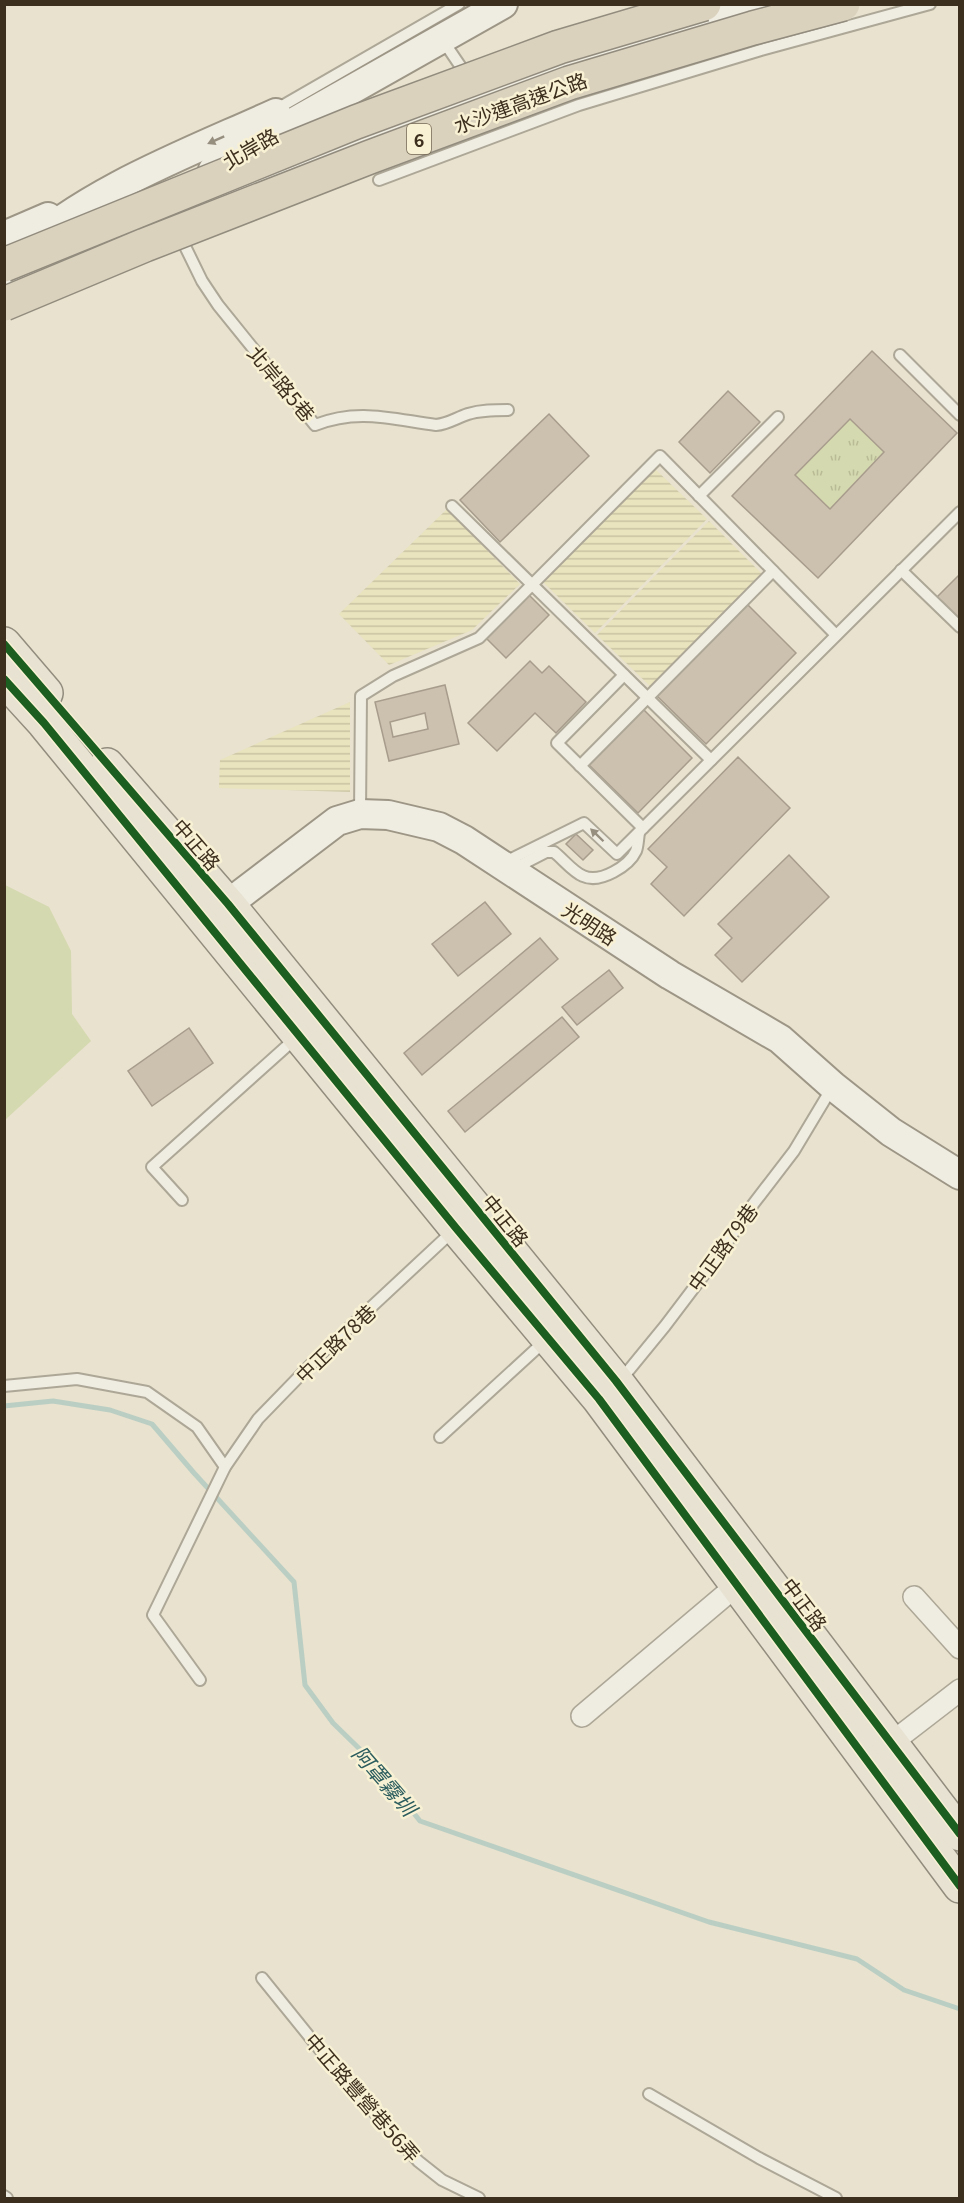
<svg xmlns="http://www.w3.org/2000/svg" width="964" height="2203" viewBox="0 0 964 2203" font-family="Georgia,'Noto Sans TC',serif">
	<style>
		.farmland { fill: url(#farmland-rules) }
		.grass { fill: url(#grass-tufts) }
		.pitch { fill: #d5d9af }
		.lines { fill: none; stroke-linecap: round; stroke-linejoin: round }
		.stream { stroke: #bacec3; stroke-width: 5 }
		.building { fill: #ccc0af; stroke: #a89d8d; stroke-width: 1.5; fill-rule: evenodd }
		.lane-casing { stroke: #ada797; stroke-width: 14 }
		.street-casing { stroke: #ada797; stroke-width: 24 }
		.secondary-casing { stroke: #9d9686; stroke-width: 32 }
		.primary-casing { stroke: #928c7e; stroke-width: 36 }
		.lane { stroke: #efece1; stroke-width: 10 }
		.street { stroke: #efece1; stroke-width: 21 }
		.secondary { stroke: #efece1; stroke-width: 28 }
		.primary { stroke: #e7e2d1; stroke-width: 33 }
		.highway-bridge-casing { stroke: #928c7e; stroke-width: 36; stroke-linecap: butt }
		.highway-bridge { stroke: #dbd2be; stroke-width: 33 }
		.cycleway-casing { stroke: #f9f1d4; stroke-width: 11 }
		.cycleway { stroke: #1b5e20; stroke-width: 8 }
		.oneway { fill: #968e7f }
		.labels { text-anchor: middle; dominant-baseline: central; stroke-width: 5; stroke-linejoin: round; paint-order: stroke }
		.shield { fill: #f9f1d4; stroke: #756954; stroke-width: 1.5 }
		.shield-label { font-size: 18px; font-weight: bold; fill: #3d2f1d }
		.street-label { font-size: 20px; fill: #3d2f1d; stroke: #f9f1d4 }
		.water-label { font-size: 21px; font-style: italic; fill: #2b5d5e; stroke: #f9f1d4 }
	</style>
	<defs>
		<pattern id="farmland-rules" width="6" height="5" patternUnits="userSpaceOnUse" patternTransform="scale(1.5)"><rect width="6" height="5" fill="#e9e3be"/><path d="M0 2.5h6" fill="none" stroke="#c9c3a3"/></pattern>
		<pattern id="grass-tufts" width="24" height="20" patternUnits="userSpaceOnUse" patternTransform="scale(1.5)"><rect width="24" height="20" fill="#d5d9af"/><path d="M3 7l-1-3M5 7V3M7 7l1-3M15 17l-1-3M17 17v-4M19 17l1-3" fill="none" stroke="#b8bb96"/></pattern>
	</defs>
	<rect width="100%" height="100%" fill="#e8e2ce"/>
	<g class="farmland">
		<path d="M653 467 707 519 595 633 542 581Z"/>
		<path d="M447 509 520 584 472 630 389 665 339 614Z"/>
		<path d="M709 521 762 574 651 687 597 635Z"/>
		<path d="M350 702V792L219 788 220 760Z"/>
	</g>
	<path class="grass" d="M850 419 884 452 830 509 795 475Z"/>
	<path class="pitch" d="M5 885 49 907 71 951 72 1014 91 1041 5 1120Z"/>
	<g class="lines">
		<path class="stream" d="M4 1406 53 1401 110 1410 152 1424 194 1473 294 1582 305 1685 333 1723 374 1763 420 1821 709 1922 857 1959 904 1990 960 2009"/>
	</g>
	<g class="building">
		<path d="M872 351 957 433 818 578 732 496ZM850 419 884 452 830 509 795 475Z"/>
		<path d="M728 391 760 422 710 473 679 442Z"/>
		<path d="M549 414 589 456 500 542 460 500Z"/>
		<path d="M960 574V620L937 597Z"/>
		<path d="M529 595 549 615 506 658 486 638Z"/>
		<path d="M746 603 796 653 706 744 656 695Z"/>
		<path d="M530 661 542 673 549 666 586 702 556 733 535 713 497 751 468 723Z"/>
		<path d="M445 685 459 744 389 761 375 702ZM425 713 428 729 393 737 390 722Z"/>
		<path d="M642 708 692 758 638 813 588 764Z"/>
		<path d="M738 757 790 808 684 916 651 884 667 867 648 849Z"/>
		<path d="M576 834 593 850 583 860 566 844Z"/>
		<path d="M789 855 829 897 742 982 715 955 732 938 718 924Z"/>
		<path d="M485 902 511 934 458 976 432 944Z"/>
		<path d="M540 938 558 959 422 1075 404 1053Z"/>
		<path d="M609 970 623 988 577 1025 562 1007Z"/>
		<path d="M562 1017 579 1037 465 1132 448 1111Z"/>
		<path d="M189 1028 213 1063 152 1106 128 1071Z"/>
	</g>
	<g class="lines">
		<defs>
			<g id="lane">
				<path d="M442 39 467 76"/>
				<path d="M275 110 459 4"/>
				<path d="M379 180 579 105 761 50 930 4"/>
				<path d="M179 234 202 281 218 305 315 425C358 408 391 419 436 425 448 424 456 418 468 414 481 410 494 410 508 410"/>
				<path d="M900 355 960 415"/>
				<path d="M699 496 778 417"/>
				<path d="M452 506 711 760"/>
				<path d="M901 570 960 627"/>
				<path d="M624 675 557 743 643 828"/>
				<path d="M580 766 773 571"/>
				<path d="M360 814 361 696 393 676 479 638 660 456 836 635"/>
				<path d="M505 862 584 823 617 854 960 512"/>
				<path d="M513 869 546 852H554C563 859 573 872 583 876 600 884 629 866 636 851 638 846 638 838 639 833"/>
				<path d="M182 1200 152 1167 297 1037"/>
				<path d="M620 1379 629 1370 665 1326 715 1260 751 1207 794 1151 833 1086"/>
				<path d="M4 1386 77 1379 147 1392 197 1427 225 1467"/>
				<path d="M440 1437 547 1339"/>
				<path d="M200 1680 153 1615 225 1467 258 1419 322 1353 454 1230"/>
				<path d="M262 1978 338 2072 418 2161 442 2180 479 2198"/>
				<path d="M649 2094 759 2158 836 2198"/>
				<path d="M4 2196 7 2198"/>
			</g>
			<g id="street">
				<path d="M914 1597 960 1648"/>
				<path d="M582 1716 737 1585"/>
				<path d="M890 1744 960 1690"/>
			</g>
			<g id="secondary">
				<path d="M213 170 218 165 503 4"/>
				<path d="M170 215 360 139 564 65 769 4"/>
				<path d="M4 236 48 217"/>
				<path d="M18 254C90 189 188 153 276 113"/>
				<path d="M8 297 41 269 94 246"/>
				<path d="M212 919 228 904 337 821 360 814 388 815 439 827 464 840 670 975 780 1039 833 1086 891 1132 960 1175"/>
			</g>
			<g id="primary">
				<path d="M4 644 46 693"/>
				<path d="M4 679 44 723 456 1228 599 1399 960 1886"/>
				<path d="M107 765 228 904 616 1381 960 1834"/>
			</g>
		</defs>
		<use href="#lane" class="lane-casing"/>
		<use href="#street" class="street-casing"/>
		<use href="#secondary" class="secondary-casing"/>
		<use href="#primary" class="primary-casing"/>
		<use href="#lane" class="lane"/>
		<use href="#street" class="street"/>
		<use href="#secondary" class="secondary"/>
		<use href="#primary" class="primary"/>
		<defs>
			<g id="highway-bridge">
				<path d="M4 265 356 122 559 47 704 4"/>
				<path d="M4 304 145 245 370 157 569 83 753 28 843 4"/>
			</g>
		</defs>
		<use href="#highway-bridge" class="highway-bridge-casing"/>
		<use href="#highway-bridge" class="highway-bridge"/>
		<defs>
			<g id="cycleway">
				<path d="M4 644 228 904 616 1381 960 1834"/>
				<path d="M4 679 44 723 456 1228 599 1399 960 1886"/>
			</g>
		</defs>
		<use href="#cycleway" class="cycleway-casing"/>
		<use href="#cycleway" class="cycleway"/>
	</g>
	<defs><path id="oneway-solid" d="M-6-.8H1V-3.2L6.5 0L1 3.2V.8H-6Z" transform="scale(1.5)"/></defs>
	<g class="oneway">
		<use href="#oneway-solid" transform="translate(216 140) rotate(156)"/>
		<use href="#oneway-solid" transform="translate(597 835) rotate(-136)"/>
	</g>
	<g class="labels">
		<rect class="shield" x="407" y="124" width="24" height="30" rx="4.5"/>
		<g class="shield-label">
			<text x="419" y="139">6</text>
		</g>
		<g class="street-label">
			<text transform="translate(520 102) rotate(-20)">水沙連高速公路</text>
			<text transform="translate(250 148) rotate(-30)">北岸路</text>
			<text transform="translate(282 383) rotate(50)">北岸路5巷</text>
			<text transform="translate(197 844) rotate(49)">中正路</text>
			<text transform="translate(590 923) rotate(33)">光明路</text>
			<text transform="translate(506 1220) rotate(51)">中正路</text>
			<text transform="translate(722 1247) rotate(-54)">中正路79巷</text>
			<text transform="translate(335 1343) rotate(-44)">中正路78巷</text>
			<text transform="translate(805 1604) rotate(53)">中正路</text>
			<text transform="translate(363 2097) rotate(49)">中正路豐營巷56弄</text>
		</g>
		<g class="water-label">
			<text transform="translate(385 1780) rotate(49)">阿罩霧圳</text>
		</g>
	</g>
	<rect width="964" height="2203" fill="none" stroke="#3d2f1d" stroke-width="12"/>
</svg>
